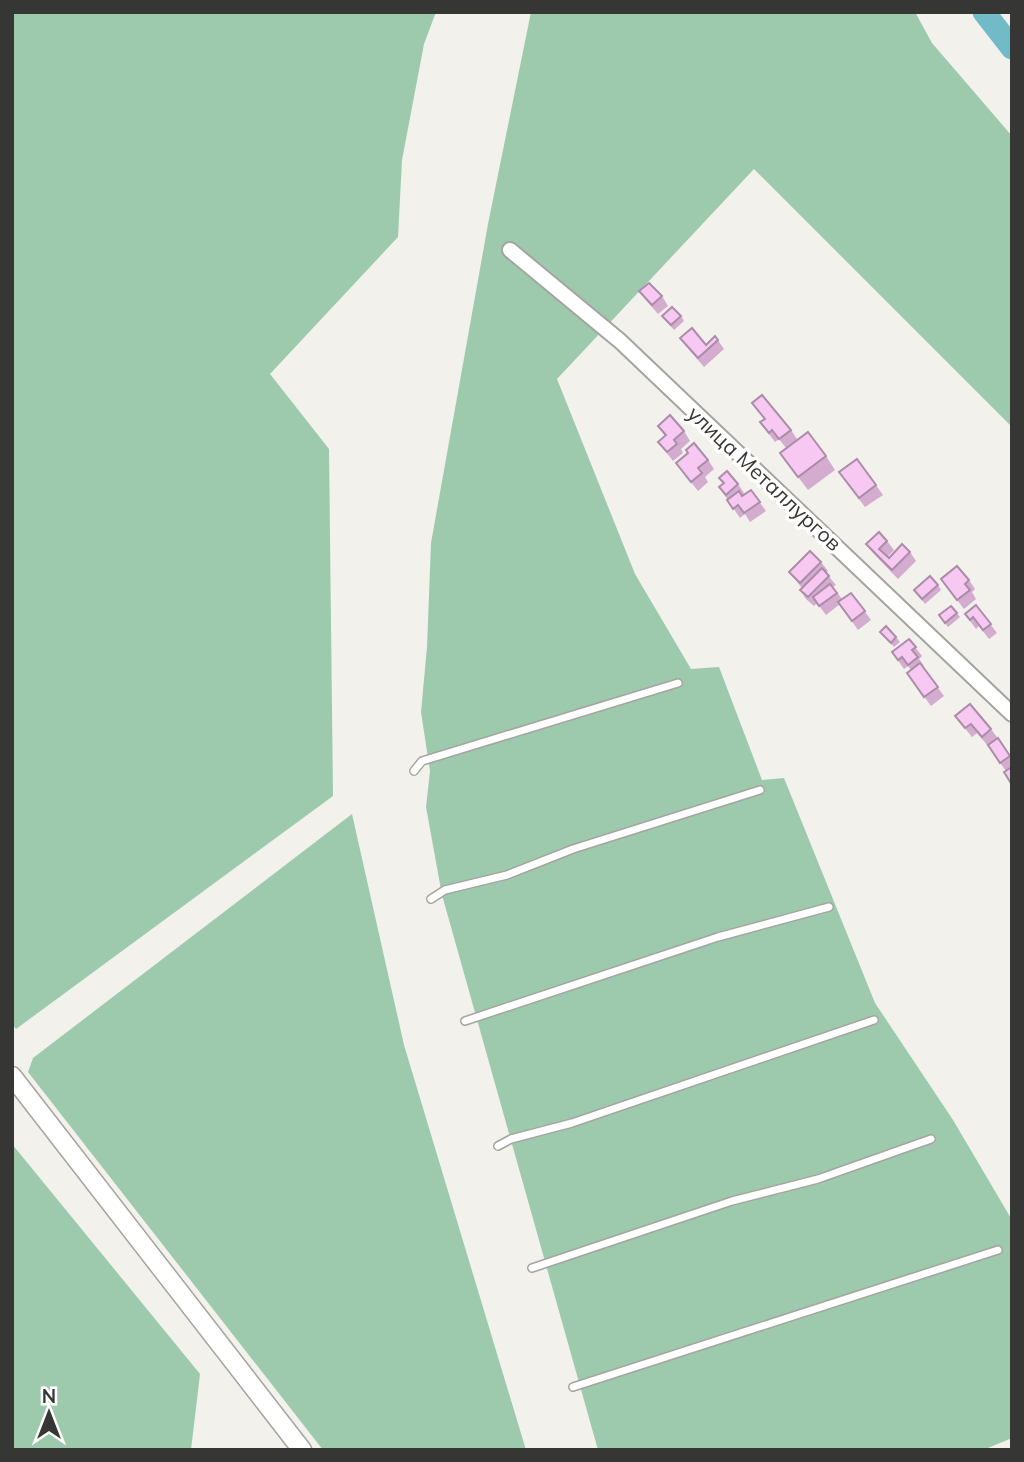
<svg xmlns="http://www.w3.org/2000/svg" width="1024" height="1462" viewBox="0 0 1024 1462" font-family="Mulish,sans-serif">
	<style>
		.green { fill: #9dcaad }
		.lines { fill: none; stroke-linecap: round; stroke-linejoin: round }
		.river { stroke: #71bbc8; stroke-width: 23 }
		.service-casing { stroke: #a5a4a0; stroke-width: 10 }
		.minor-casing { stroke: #a5a4a0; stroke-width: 18 }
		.tertiary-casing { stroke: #a5a4a0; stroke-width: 21 }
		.service { stroke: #fff; stroke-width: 7 }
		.minor { stroke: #fff; stroke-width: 14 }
		.tertiary { stroke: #fff; stroke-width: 18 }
		.wall { fill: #d4acd0 }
		.building { fill: #f6c8f2; stroke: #ac8ca9; stroke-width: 2 }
		.labels { text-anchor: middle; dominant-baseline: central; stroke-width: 7; stroke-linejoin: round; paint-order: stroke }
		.street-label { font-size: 21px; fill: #363634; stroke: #fff }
	</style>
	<rect width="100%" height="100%" fill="#f2f1ec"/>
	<g class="green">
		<path d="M12 12H436L424 44 402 160 398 237 270 374 329 449 333 796 16 1029 12 1024Z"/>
		<path d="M531 12H915L932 43 1012 136V427L754 169 557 379 635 574 691 669 719 667 762 780 784 778 875 1003 953 1120 1012 1220V1438L983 1450H598L442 895 426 807 430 771 421 712 427 647 431 543 488 224Z"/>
		<path d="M352 814 404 1045 526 1450H323L28 1072 33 1058Z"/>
		<path d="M12 1144 200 1374 191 1450H12Z"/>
	</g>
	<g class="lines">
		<path class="river" d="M984 12 1012 48"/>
		<defs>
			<g id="service">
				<path d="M414 771 422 761 678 683"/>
				<path d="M431 899 445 890 507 875 573 849 760 790"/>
				<path d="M465 1021 718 937 829 907"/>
				<path d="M498 1146 511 1139 572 1123 874 1020"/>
				<path d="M532 1268 732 1201 818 1179 931 1139"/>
				<path d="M573 1387 998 1250"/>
			</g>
			<path id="minor" d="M510 250 620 341 1012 714"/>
			<path id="tertiary" d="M12 1076 302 1450"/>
		</defs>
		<use href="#service" class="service-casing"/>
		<use href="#minor" class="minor-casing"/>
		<use href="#tertiary" class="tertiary-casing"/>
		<use href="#service" class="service"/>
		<use href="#minor" class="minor"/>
		<use href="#tertiary" class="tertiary"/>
	</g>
	<g class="wall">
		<path d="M639 291 662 296 668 306 658 314 646 300Z"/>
		<path d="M662 316H681L684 321 674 330Z"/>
		<path d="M715 336 724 349 704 367 687 347 680 338 706 345Z"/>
		<path d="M752 403 791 430 797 439 786 448 779 439 775 442 760 422 764 419Z"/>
		<path d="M658 426 684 431 690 441 681 449 683 453 673 461 658 442 665 436Z"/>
		<path d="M780 453 826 456 835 470 808 490Z"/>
		<path d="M857 459 883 495 865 507 839 472Z"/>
		<path d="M708 460 714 469 705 477 708 482 698 491 676 463Z"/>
		<path d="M719 478 738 484 744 493 742 496 751 490 766 511 750 522 745 514 740 518 719 487 723 484Z"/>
		<path d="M887 541 894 550 887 557 889 558 910 552 916 561 898 579 873 553 866 544Z"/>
		<path d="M821 562 828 571 826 573 836 585 833 587 842 599 851 593 871 620 858 630 840 604 826 615 817 603 814 606 806 599 800 590 802 588 789 572Z"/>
		<path d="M941 579 969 580 975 589 972 592 976 599 964 609Z"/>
		<path d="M938 585 941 590 925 604 914 590Z"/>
		<path d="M976 605 997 633 989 639 979 626 976 629 965 614Z"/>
		<path d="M951 606 960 617 948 627 939 615Z"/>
		<path d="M880 632 896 637 900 642 894 647Z"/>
		<path d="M909 639 922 656 919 659 924 666 923 667 944 696 931 706 907 673 911 670 908 666 904 669 892 652Z"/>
		<path d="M955 716 991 729 1012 758V785L1006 771 988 746 977 733 972 737Z"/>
	</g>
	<g class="building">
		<path d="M649 283 662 296 652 305 639 291Z"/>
		<path d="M672 307 681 316 671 325 662 316Z"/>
		<path d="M692 328 706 345 715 336 718 340 698 358 680 338Z"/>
		<path d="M762 395 791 430 779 439 772 430 769 433 760 422 765 419 752 403Z"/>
		<path d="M670 415 684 431 674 440 677 444 667 452 658 442 666 435 658 426Z"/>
		<path d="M808 432 826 456 798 477 780 453Z"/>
		<path d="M694 443 708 460 698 468 702 473 691 482 676 463 688 453 686 450Z"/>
		<path d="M857 459 876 485 859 498 839 472Z"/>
		<path d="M727 471 738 484 726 495 719 487 724 483 719 478Z"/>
		<path d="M751 490 760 502 744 513 738 505 733 509 727 500 739 491 742 496Z"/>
		<path d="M879 532 887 541 879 549 889 558 902 544 910 552 892 570 866 544Z"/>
		<path d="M810 551 821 562 800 583 789 572Z"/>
		<path d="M957 566 969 580 965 584 970 590 957 600 941 579Z"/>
		<path d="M822 568 829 576 808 597 800 590Z"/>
		<path d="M930 576 938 585 922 599 914 590Z"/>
		<path d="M830 584 837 593 819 606 813 597Z"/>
		<path d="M851 593 865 611 852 621 838 602Z"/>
		<path d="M976 605 991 624 983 630 973 617 970 620 965 614Z"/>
		<path d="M951 606 957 613 945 623 939 615Z"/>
		<path d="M886 626 896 637 891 643 880 632Z"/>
		<path d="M909 639 916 647 912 650 918 657 908 665 902 657 898 660 892 652Z"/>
		<path d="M920 663 938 687 924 697 907 673Z"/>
		<path d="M970 704 991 729 982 737 971 724 965 728 955 716Z"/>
		<path d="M998 738 1010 756 1000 763 988 745Z"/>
		<path d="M1012 767V785L1004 772Z"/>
	</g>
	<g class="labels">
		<g class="street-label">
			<text transform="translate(765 478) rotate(43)">улица Металлургов</text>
		</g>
	</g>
	<rect width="1024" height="1462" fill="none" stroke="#363634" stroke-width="28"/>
	<g transform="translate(49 1413)" stroke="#ffffff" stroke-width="5" paint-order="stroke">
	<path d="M0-5L12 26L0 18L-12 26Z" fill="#363634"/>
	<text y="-10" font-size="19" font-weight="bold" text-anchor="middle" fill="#363634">N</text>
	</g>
</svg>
